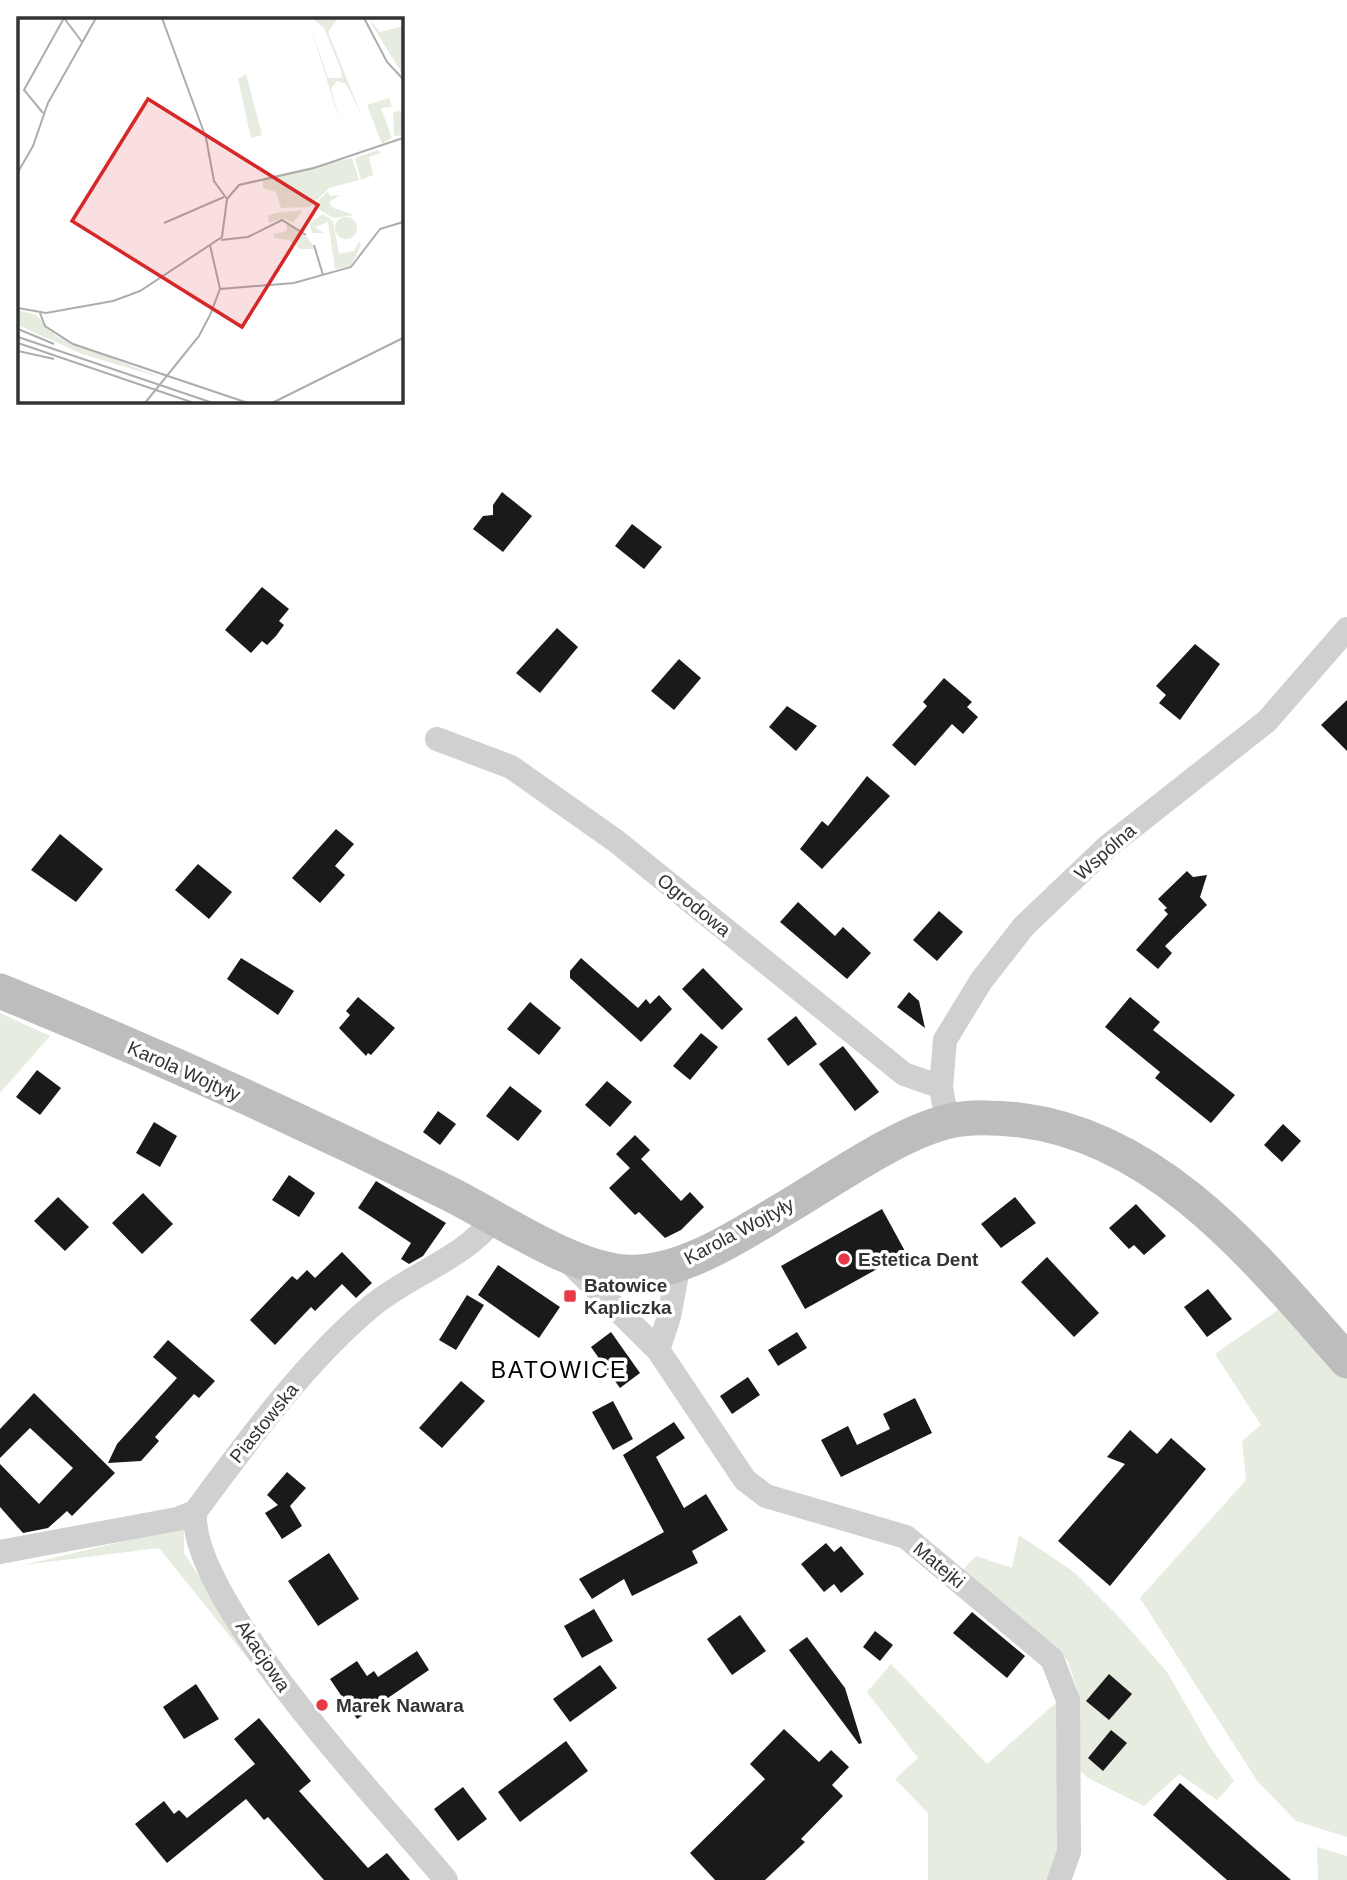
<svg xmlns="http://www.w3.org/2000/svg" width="1347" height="1880" viewBox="0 0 1347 1880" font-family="Helvetica,sans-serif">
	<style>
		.green { fill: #e6ecdf }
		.building { fill: #1a1a1a }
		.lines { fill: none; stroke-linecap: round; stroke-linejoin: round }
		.street { stroke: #d0d0d0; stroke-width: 24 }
		.secondary { stroke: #bdbdbd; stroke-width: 35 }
		.poi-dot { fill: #e63946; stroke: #fff; stroke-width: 2.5 }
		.labels { text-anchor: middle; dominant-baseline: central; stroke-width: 7; stroke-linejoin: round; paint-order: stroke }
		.street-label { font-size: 19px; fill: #333; stroke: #fff }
		.poi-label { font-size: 19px; font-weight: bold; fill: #333; stroke: #fff; text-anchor: start }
		.quarter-label { font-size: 23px; letter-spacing: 2px; fill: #000; stroke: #fff }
		.inset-road { fill: none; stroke: #adadad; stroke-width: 2 }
		.view { fill: #d62828; fill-opacity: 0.15; stroke: #d62828; stroke-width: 3.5 }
		.inset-edge { fill: none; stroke: #333; stroke-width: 3.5 }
	</style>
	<rect width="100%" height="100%" fill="#fff"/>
	<g class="green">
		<path d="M0 1013 50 1036 0 1093Z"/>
		<path d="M1288 1303 1347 1372V1837L1296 1821 1258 1782 1140 1598 1246 1480 1242 1441 1261 1425 1215 1354Z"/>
		<path d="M184 1527V1553L273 1690 159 1548 23 1565Z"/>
		<path d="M1019 1535 1074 1572 1119 1617 1167 1672 1210 1747 1234 1781 1217 1800 1179 1774 1144 1806 1088 1778 1080 1770 1077 1689 1068 1661 960 1573 976 1556 1012 1568Z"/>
		<path d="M891 1664 987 1764 1059 1700 1061 1850 1051 1880H928V1813L895 1779 918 1758 867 1692Z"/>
		<path d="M1317 1847 1347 1856V1880H1318Z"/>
	</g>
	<g class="building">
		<path d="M502 492 532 516 503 552 473 529 483 516 493 515V505Z"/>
		<path d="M632 524 662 547 644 569 615 546Z"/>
		<path d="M262 587 289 609 279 621 284 625 276 636 267 645 262 641 251 653 225 630Z"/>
		<path d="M557 628 578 647 540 693 516 673Z"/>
		<path d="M1195 644 1220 664 1180 720 1159 703 1166 695 1156 686Z"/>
		<path d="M679 659 701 678 674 710 651 691Z"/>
		<path d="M944 678 972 702 967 707 978 717 963 734 952 724 915 766 892 745 927 706 923 702Z"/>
		<path d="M1347 700V751L1321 725Z"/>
		<path d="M787 706 817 726 796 751 769 727Z"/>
		<path d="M867 776 890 796 822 869 800 849 822 821 828 826Z"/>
		<path d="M336 829 354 844 335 866 345 875 320 903 292 878Z"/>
		<path d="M60 834 103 869 76 902 31 870Z"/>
		<path d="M198 864 232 892 209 919 175 890Z"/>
		<path d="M1187 871 1193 877 1207 875 1200 897 1207 905 1165 946 1172 953 1158 969 1136 950 1168 914 1164 910 1167 908 1158 899Z"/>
		<path d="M798 902 835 936 843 927 871 953 847 979 780 922Z"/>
		<path d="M939 911 963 932 937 961 913 940Z"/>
		<path d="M241 958 294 991 278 1015 227 979Z"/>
		<path d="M581 958 638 1008 646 999 650 1004 659 995 672 1009 641 1042 570 978V971Z"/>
		<path d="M703 968 743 1009 722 1030 682 989Z"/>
		<path d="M909 992 919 1001 925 1028 897 1007Z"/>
		<path d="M358 997 395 1028 371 1055 368 1053 366 1056 339 1028 350 1015 346 1011Z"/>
		<path d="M1130 997 1160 1022 1153 1030 1235 1095 1211 1123 1155 1078 1160 1072 1105 1027Z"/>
		<path d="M530 1002 561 1028 539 1055 507 1029Z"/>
		<path d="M796 1016 817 1044 788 1066 767 1039Z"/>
		<path d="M701 1033 718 1047 690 1080 673 1066Z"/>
		<path d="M843 1046 879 1092 855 1111 819 1064Z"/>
		<path d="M37 1070 61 1088 40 1115 16 1097Z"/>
		<path d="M607 1081 632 1102 610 1127 585 1105Z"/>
		<path d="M510 1086 542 1111 518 1141 486 1116Z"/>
		<path d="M438 1111 456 1124 440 1145 423 1132Z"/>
		<path d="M154 1122 177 1136 160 1167 136 1153Z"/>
		<path d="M1283 1124 1301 1141 1282 1162 1264 1145Z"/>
		<path d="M635 1135 650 1150 641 1159 681 1201 690 1192 704 1207 681 1230 665 1238 639 1212 635 1215 609 1188 630 1168 616 1154Z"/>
		<path d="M289 1175 315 1193 299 1217 272 1200Z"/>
		<path d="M376 1181 446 1223 423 1256 409 1264 401 1259 411 1243 358 1208Z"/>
		<path d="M143 1193 173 1224 142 1254 112 1223Z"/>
		<path d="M58 1197 89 1227 65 1251 34 1221Z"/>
		<path d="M1015 1197 1036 1223 1001 1248 981 1224Z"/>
		<path d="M1136 1204 1166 1236 1144 1255 1134 1245 1129 1249 1109 1228Z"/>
		<path d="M882 1209 906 1253 805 1309 781 1266Z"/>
		<path d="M342 1252 372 1283 356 1298 342 1284 315 1311 311 1307 275 1345 250 1320 292 1276 297 1280 307 1270 315 1278Z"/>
		<path d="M1047 1257 1099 1313 1074 1337 1021 1282Z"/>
		<path d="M498 1265 560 1307 539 1338 478 1295Z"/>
		<path d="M1208 1289 1232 1319 1207 1337 1184 1307Z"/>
		<path d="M467 1295 484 1305 456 1350 439 1340Z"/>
		<path d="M611 1332 640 1373 620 1388 591 1347Z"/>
		<path d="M797 1332 807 1348 778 1366 768 1350Z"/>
		<path d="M168 1340 215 1381 199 1398 194 1394 155 1437 159 1441 141 1461 108 1463 117 1444 177 1378 153 1357Z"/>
		<path d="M748 1377 760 1395 732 1414 720 1396Z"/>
		<path d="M461 1381 485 1401 442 1448 419 1428Z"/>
		<path d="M34 1393 115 1473 72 1516 67 1511 48 1528 23 1533 0 1507V1464L39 1504 73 1468 30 1428 0 1458V1429Z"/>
		<path d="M915 1398 932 1433 841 1477 821 1440 848 1426 857 1445 890 1429 883 1414Z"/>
		<path d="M613 1401 633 1439 613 1450 592 1412Z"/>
		<path d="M674 1422 685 1438 656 1457 684 1508 706 1494 728 1530 692 1551 698 1563 632 1596 624 1579 592 1599 579 1579 664 1532 623 1455Z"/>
		<path d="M1130 1430 1157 1454 1171 1438 1206 1469 1110 1586 1058 1541 1125 1464 1107 1457Z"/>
		<path d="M287 1472 306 1488 290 1506 302 1526 282 1539 265 1513 278 1505 267 1495Z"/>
		<path d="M826 1543 834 1552 841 1546 864 1574 841 1593 834 1584 824 1592 801 1564Z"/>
		<path d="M329 1553 359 1599 318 1626 288 1581Z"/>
		<path d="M594 1609 613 1641 582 1658 564 1626Z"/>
		<path d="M972 1612 1025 1656 1007 1678 953 1633Z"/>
		<path d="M740 1615 766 1651 732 1675 707 1639Z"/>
		<path d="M875 1631 893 1645 880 1661 863 1647Z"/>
		<path d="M807 1637 845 1688 862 1743 859 1744 789 1650Z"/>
		<path d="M417 1651 429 1670 357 1719 330 1679 357 1661 367 1676 374 1671 378 1677Z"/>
		<path d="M600 1665 617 1688 570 1722 553 1699Z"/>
		<path d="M1109 1674 1132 1694 1109 1720 1086 1701Z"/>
		<path d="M196 1684 219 1719 184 1739 163 1707Z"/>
		<path d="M259 1718 311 1781 299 1791 368 1868 387 1853 410 1880H324L268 1817 264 1820 246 1799 167 1863 135 1824 164 1801 174 1814 179 1810 187 1818 255 1764 234 1739Z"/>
		<path d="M784 1729 819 1762 831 1750 849 1767 832 1785 843 1796 801 1839 805 1842 765 1880H715L690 1853 765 1779 750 1764Z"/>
		<path d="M1111 1730 1127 1743 1103 1771 1088 1758Z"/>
		<path d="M566 1741 588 1771 520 1822 498 1792Z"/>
		<path d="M1180 1783 1291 1880H1227L1153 1815Z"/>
		<path d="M463 1787 487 1819 458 1841 434 1809Z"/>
	</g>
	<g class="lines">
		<g class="street">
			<path d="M437 739 511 767 616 841 904 1074 941 1087"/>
			<path d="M947 1121 941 1087 945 1040 981 981 1024 926 1107 847 1267 721 1347 629"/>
			<path d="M566 1259 658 1350 745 1480 766 1496 906 1537 1052 1659 1068 1700 1069 1852 1059 1880"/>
			<path d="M658 1350 669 1317 679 1263"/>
			<path d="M195 1512C189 1601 386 1807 446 1880"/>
			<path d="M0 1552 177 1519 195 1512C246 1443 307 1359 373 1305 413 1273 463 1259 495 1218"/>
		</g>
		<path class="secondary" d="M0 991C152 1053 303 1121 450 1194 498 1218 572 1269 625 1272 681 1276 741 1234 787 1207 833 1180 900 1132 950 1121 973 1116 997 1118 1020 1120 1162 1138 1258 1261 1347 1361"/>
	</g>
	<g class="poi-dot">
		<circle cx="844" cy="1259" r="7"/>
		<rect x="563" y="1289" width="14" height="14" rx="3.5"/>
		<circle cx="322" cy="1705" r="7"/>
	</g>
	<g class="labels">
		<g class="street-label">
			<text transform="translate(1105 852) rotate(-41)">Wspólna</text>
			<text transform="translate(694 905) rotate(39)">Ogrodowa</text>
			<text transform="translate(184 1071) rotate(24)">Karola Wojtyły</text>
			<text transform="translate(739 1231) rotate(-28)">Karola Wojtyły</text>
			<text transform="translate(264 1423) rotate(-51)">Piastowska</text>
			<text transform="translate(939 1565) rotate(40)">Matejki</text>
			<text transform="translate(263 1656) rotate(56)">Akacjowa</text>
		</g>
		<g class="poi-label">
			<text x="858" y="1259">Estetica Dent</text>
			<text x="584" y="1285">Batowice<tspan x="584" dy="22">Kapliczka</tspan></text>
			<text x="336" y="1705">Marek Nawara</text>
		</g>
		<g class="quarter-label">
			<text x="559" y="1370">BATOWICE</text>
		</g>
	</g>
	<g transform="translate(18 18)">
		<rect width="385" height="385" fill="#fff"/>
		<path d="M294 0H320L310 14 343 96 328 66 319 63 313 70 322 104 291 4 310 60H324L323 52 306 10ZM350 0 362 14 385 8V57ZM228 56 244 117 233 120 220 61ZM371 80 374 89 363 90 374 120 364 126 349 87ZM383 93 385 117 376 118 375 94ZM360 132 363 135 351 139 355 157 343 162 337 140ZM334 140 341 162 311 170 292 189 263 190 258 174 245 170V160ZM310 173 312 178 322 177 311 184 314 189 335 197 316 200 295 188ZM285 192 275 205 265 200 251 205 250 198 257 195ZM305 196 315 203 321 236 336 233 341 223 343 227 333 248 317 251 310 204 297 209 305 215H294L292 205ZM317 210a11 11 0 1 1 22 0a11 11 0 1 1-22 0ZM268 203 290 220 297 231H282L271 222 256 220 255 216 269 213ZM0 292 18 297 38 318 144 360 64 336 0 307Z" fill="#e6ecdf"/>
		<path class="inset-road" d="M46 0 64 24M144 0 188 120 196 163 209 181M346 0 369 44 385 61M25 95 6 72 46 0M385 131V173M0 154 15 128 30 85 78 0M146 205 206 179M203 222 230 219 264 202 288 217M296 227 305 257M202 271 276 265 333 249 362 211 385 204M0 290 28 295 95 283 122 273 204 219 209 181 221 167 296 150 385 120M22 295 27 308 55 326 230 385M0 311 36 326M0 319 195 385M0 325 176 385M0 333 36 341M127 385 181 318 192 297 202 271 192 227M254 385 385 320"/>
		<path class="view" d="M130 81 300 187 224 309 54 203Z"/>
		<rect width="385" height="385" class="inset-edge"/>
	</g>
</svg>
